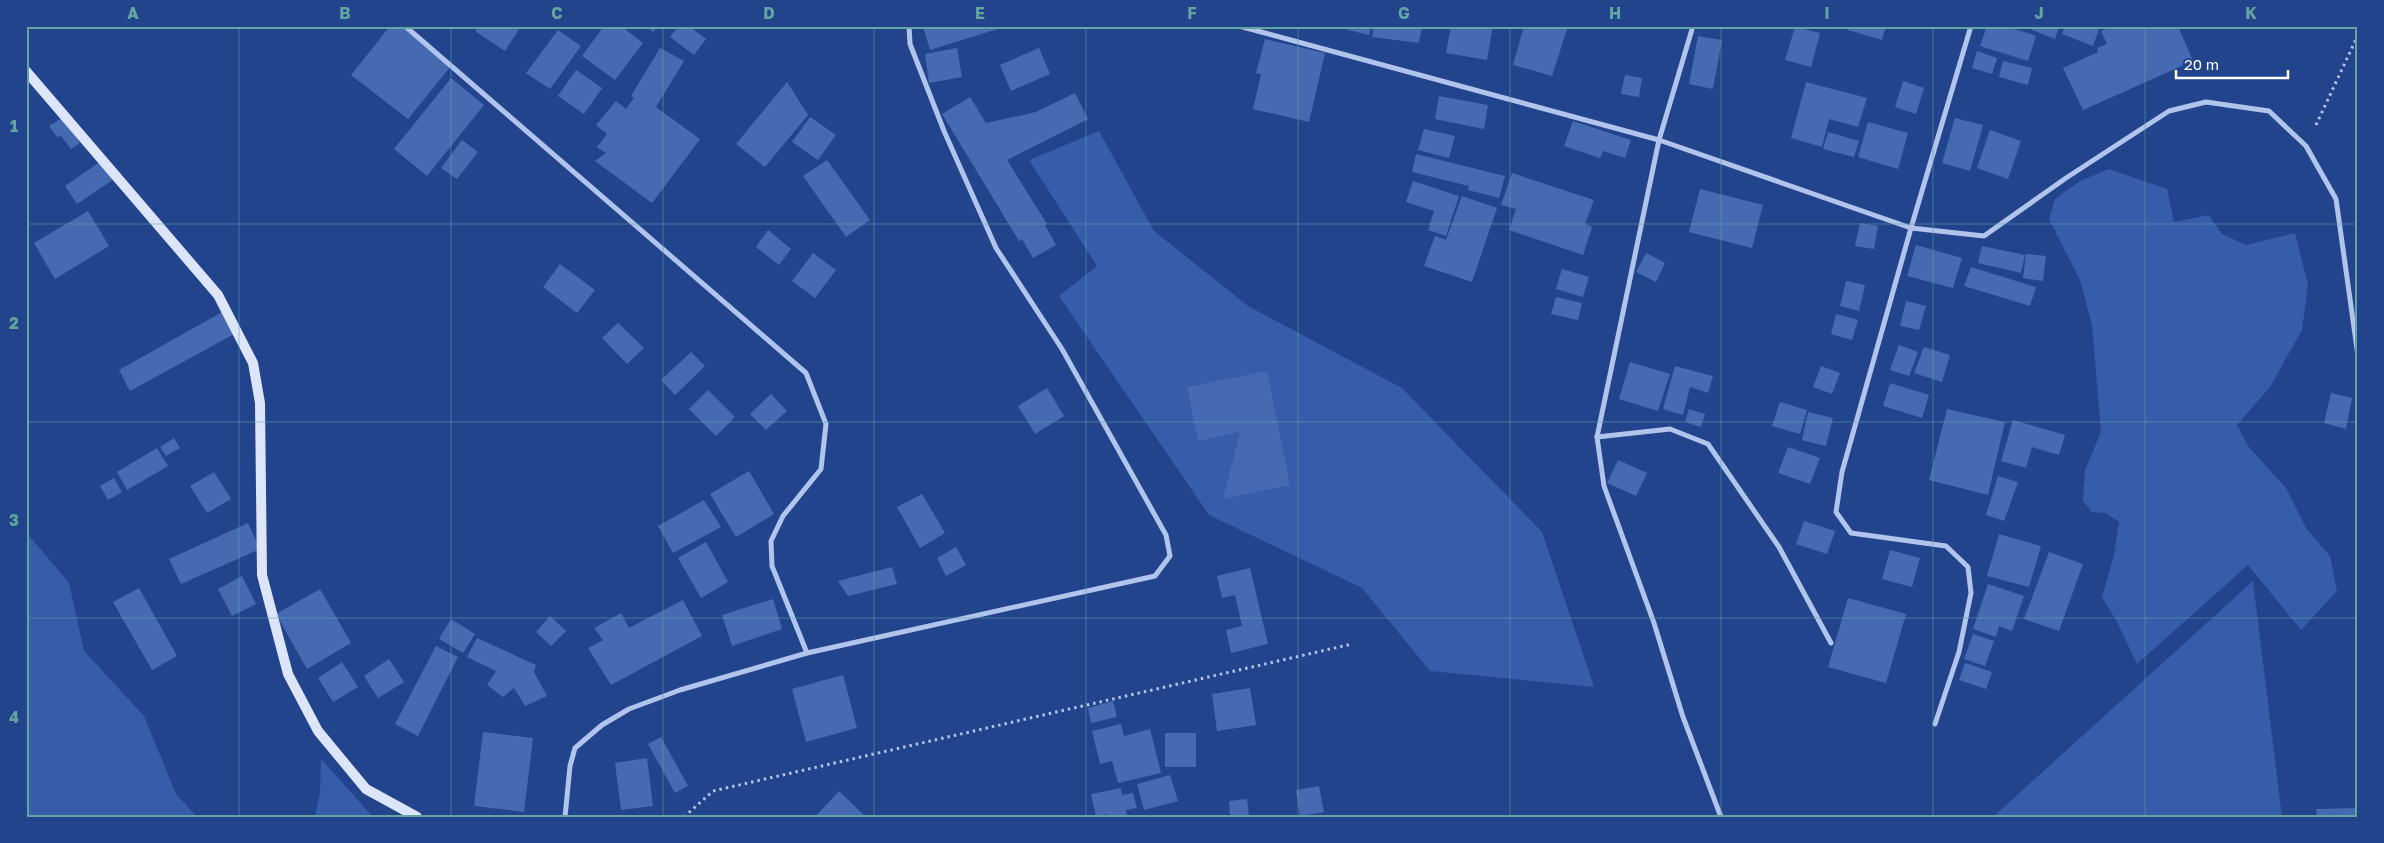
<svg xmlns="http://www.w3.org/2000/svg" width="2384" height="843" viewBox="0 0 2384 843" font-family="'Golos Text',sans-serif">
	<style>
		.green { fill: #365caa }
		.building { fill: #466ab2 }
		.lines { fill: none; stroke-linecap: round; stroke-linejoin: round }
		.path { stroke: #b0c4ec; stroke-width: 3; stroke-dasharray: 2.5 4; stroke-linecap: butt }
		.street { stroke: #b0c4ec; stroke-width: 5 }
		.secondary { stroke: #dce5f9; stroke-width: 10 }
		.grid { fill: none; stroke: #63a6a1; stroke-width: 1; stroke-opacity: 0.55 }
		.neatline { fill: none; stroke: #63a6a1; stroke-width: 2 }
		.grid-label { font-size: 16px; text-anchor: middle; font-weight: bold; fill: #63a6a1 }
	</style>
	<rect width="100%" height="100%" fill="#22448d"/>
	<g class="green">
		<path d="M1099 131 1154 231 1248 306 1402 388 1542 532 1594 687 1430 671 1362 588 1209 515 1059 296 1097 266 1029 160Z"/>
		<path d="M2109 169 2167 189 2174 222 2209 215 2222 234 2246 245 2295 233 2308 285 2302 330 2270 387 2237 425 2248 446 2286 488 2306 528 2330 556 2337 591 2301 630 2248 565 2137 664 2117 622 2102 597 2114 555 2119 522 2105 513 2092 512 2083 501 2085 470 2101 432 2092 325 2080 280 2049 219 2055 199 2080 181Z"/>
		<path d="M26 532 69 583 84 651 144 716 176 794 197 817H26Z"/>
		<path d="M2253 581 2282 817H1993Z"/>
		<path d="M321 759 373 817H315L320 793Z"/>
	</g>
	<g class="building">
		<path d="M390 26H401L451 66 408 119 351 75Z"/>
		<path d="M479 26H521L505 51 475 31Z"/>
		<path d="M604 26H621L643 43 615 80 582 56Z"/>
		<path d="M646 26H658L653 32Z"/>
		<path d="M679 26H689L706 39 694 55 670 37Z"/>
		<path d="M923 26H1004V27L930 50Z"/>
		<path d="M1349 26H1371L1369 35 1348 30Z"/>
		<path d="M1374 26H1422L1419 43 1372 37Z"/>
		<path d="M1451 26H1493L1487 60 1446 53Z"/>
		<path d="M1524 26H1568L1552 76 1513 65Z"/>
		<path d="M1849 26H1886L1882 40 1848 30Z"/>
		<path d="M1987 26H2005L2036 36 2028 61 1980 46Z"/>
		<path d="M2022 26H2059L2055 39Z"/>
		<path d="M2065 26H2100L2093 46 2062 34Z"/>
		<path d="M2112 26H2178L2193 61 2083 110 2063 68 2098 52 2097 48 2107 44 2101 31Z"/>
		<path d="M1795 27 1820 33 1811 67 1785 60Z"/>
		<path d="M558 30 581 46 550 89 526 73Z"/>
		<path d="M1698 36 1722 40 1713 89 1689 84Z"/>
		<path d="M1265 39 1325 53 1309 122 1253 109 1261 74 1256 73Z"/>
		<path d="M660 48 684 61 656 107 700 139 652 203 595 161 606 153 597 147 607 134 596 125 616 101 626 109 634 98 631 96Z"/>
		<path d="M957 48 962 77 929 83 925 54Z"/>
		<path d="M1039 48 1050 74 1011 91 1000 65Z"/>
		<path d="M1977 51 1997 58 1992 74 1972 68Z"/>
		<path d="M2003 61 2032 68 2028 85 1999 77Z"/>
		<path d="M576 70 602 88 584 114 558 96Z"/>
		<path d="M1625 75 1642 78 1639 97 1621 94Z"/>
		<path d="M451 78 484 105 427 176 394 149Z"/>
		<path d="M1903 81 1924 88 1916 114 1895 107Z"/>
		<path d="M787 82 808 115 765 167 736 144Z"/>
		<path d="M1806 82 1867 98 1858 127 1829 119 1822 147 1791 138Z"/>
		<path d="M1075 93 1088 119 1007 160 1047 224 1045 225 1056 245 1033 258 1022 239 1019 241 942 114 970 97 986 123 1036 112Z"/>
		<path d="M1439 96 1488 105 1484 129 1435 119Z"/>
		<path d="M810 117 836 135 818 160 792 142Z"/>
		<path d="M62 118 80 143 71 149 61 136 57 137 49 126Z"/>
		<path d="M1955 118 1983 125 1970 171 1942 163Z"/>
		<path d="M1573 121 1631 140 1625 158 1603 151 1600 158 1564 146Z"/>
		<path d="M1868 122 1908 133 1898 169 1858 157Z"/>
		<path d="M1424 129 1455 136 1449 158 1418 150Z"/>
		<path d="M1990 130 2021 141 2008 179 1977 168Z"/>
		<path d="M1828 132 1859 141 1854 157 1823 149Z"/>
		<path d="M462 140 478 152 457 179 441 168Z"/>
		<path d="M1416 154 1505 176 1499 198 1468 190 1469 186 1412 172Z"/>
		<path d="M827 160 870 220 846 237 803 176Z"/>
		<path d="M101 161 114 179 77 204 65 186Z"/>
		<path d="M1512 173 1594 200 1585 224 1592 227 1583 255 1509 230 1516 209 1501 205Z"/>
		<path d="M1413 181 1459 196 1446 236 1428 230 1434 211 1406 202Z"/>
		<path d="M1700 189 1763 205 1752 248 1689 232Z"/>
		<path d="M1462 196 1497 208 1472 282 1424 266 1435 236 1446 240Z"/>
		<path d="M88 211 109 246 55 279 34 243Z"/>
		<path d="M1860 223 1878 226 1874 249 1855 246Z"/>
		<path d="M768 230 791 249 779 265 756 247Z"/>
		<path d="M1916 245 1962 258 1953 288 1907 276Z"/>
		<path d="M1982 246 2025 255 2021 273 1978 263Z"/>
		<path d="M813 253 836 270 815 298 792 281Z"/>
		<path d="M1646 253 1665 263 1656 282 1636 272Z"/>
		<path d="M2026 254 2046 256 2043 281 2023 278Z"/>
		<path d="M560 264 595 290 577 313 543 287Z"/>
		<path d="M1971 267 2036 287 2030 306 1964 286Z"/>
		<path d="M1562 269 1589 277 1583 297 1556 289Z"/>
		<path d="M1846 281 1865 285 1859 311 1840 306Z"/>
		<path d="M1556 297 1582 303 1578 320 1551 314Z"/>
		<path d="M1906 301 1926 306 1919 330 1900 326Z"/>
		<path d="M224 311 236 333 130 391 119 370Z"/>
		<path d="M1836 314 1858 320 1852 340 1831 334Z"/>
		<path d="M618 323 644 348 627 364 602 338Z"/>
		<path d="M1899 345 1918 352 1909 376 1890 370Z"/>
		<path d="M1924 347 1950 355 1942 382 1914 373Z"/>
		<path d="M691 352 705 366 675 395 661 380Z"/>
		<path d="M1630 362 1670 374 1658 411 1619 399Z"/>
		<path d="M1675 366 1713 376 1708 393 1690 387 1683 415 1663 409Z"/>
		<path d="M1821 366 1840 373 1832 394 1813 387Z"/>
		<path d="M1267 371 1290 485 1223 499 1240 432 1198 441 1187 387Z"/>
		<path d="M1890 383 1929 395 1922 418 1883 406Z"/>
		<path d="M1047 388 1064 416 1035 434 1018 406Z"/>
		<path d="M708 390 735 417 716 436 689 409Z"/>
		<path d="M2331 393 2352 398 2346 429 2324 423Z"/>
		<path d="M771 394 787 411 766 430 750 414Z"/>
		<path d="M1780 402 1807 410 1800 434 1772 426Z"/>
		<path d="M1689 409 1705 414 1701 427 1685 422Z"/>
		<path d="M1947 409 2005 422 1988 495 1929 480Z"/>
		<path d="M1808 412 1833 418 1826 446 1802 440Z"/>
		<path d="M2013 420 2065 435 2059 455 2032 447 2026 468 2001 461Z"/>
		<path d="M174 438 180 448 166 456 160 447Z"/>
		<path d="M1788 447 1820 458 1810 484 1778 473Z"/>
		<path d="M157 448 168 466 127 490 117 472Z"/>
		<path d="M1618 460 1647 473 1636 496 1607 483Z"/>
		<path d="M749 471 774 514 736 537 710 494Z"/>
		<path d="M214 472 231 499 207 513 190 486Z"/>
		<path d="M1998 476 2018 482 2004 521 1986 515Z"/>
		<path d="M114 478 122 492 108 500 100 486Z"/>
		<path d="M922 494 945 533 920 548 897 507Z"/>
		<path d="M704 500 721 527 673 553 658 526Z"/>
		<path d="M1804 521 1835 531 1827 554 1796 544Z"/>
		<path d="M248 523 260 549 181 584 169 559Z"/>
		<path d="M1999 534 2041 546 2029 587 1987 576Z"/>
		<path d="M706 542 728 582 701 598 678 558Z"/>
		<path d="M956 547 966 565 946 576 937 558Z"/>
		<path d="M1890 550 1920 558 1912 587 1882 579Z"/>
		<path d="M2049 552 2083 564 2059 631 2024 619Z"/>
		<path d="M892 567 897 584 848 596 838 581Z"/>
		<path d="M1250 568 1268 644 1231 653 1226 630 1242 626 1235 595 1222 598 1217 576Z"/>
		<path d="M242 576 256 604 232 616 218 589Z"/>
		<path d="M1988 584 2024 596 2012 631 1999 626 1996 637 1973 629Z"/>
		<path d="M139 588 177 656 152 670 113 602Z"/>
		<path d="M320 589 351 643 307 669 276 614Z"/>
		<path d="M1848 598 1906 614 1886 683 1828 667Z"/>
		<path d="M773 599 782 629 732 646 722 615Z"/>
		<path d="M683 600 702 636 611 685 588 648 603 640 594 628 621 613 629 628Z"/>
		<path d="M550 616 566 631 551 646 536 632Z"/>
		<path d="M451 619 475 634 463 653 439 639Z"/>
		<path d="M1973 634 1994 641 1985 666 1964 659Z"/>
		<path d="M477 638 536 665 534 672 547 696 525 706 514 688 503 697 487 685 496 671 467 657Z"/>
		<path d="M436 646 458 657 418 736 395 724Z"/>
		<path d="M389 659 404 682 378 698 364 676Z"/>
		<path d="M342 662 358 687 333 702 318 678Z"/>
		<path d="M1965 663 1992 672 1986 689 1959 680Z"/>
		<path d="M843 675 857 728 806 742 792 689Z"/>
		<path d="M1250 688 1256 725 1217 731 1212 694Z"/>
		<path d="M1113 701 1117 717 1091 723 1088 708Z"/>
		<path d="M1121 724 1124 736 1150 729 1161 773 1118 783 1112 761 1100 764 1092 731Z"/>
		<path d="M483 732 533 738 524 812 474 806Z"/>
		<rect x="1165" y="733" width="31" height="34"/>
		<path d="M661 737 688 786 675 793 648 744Z"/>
		<path d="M647 758 653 806 621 810 615 763Z"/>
		<path d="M1170 775 1178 801 1144 810 1137 784Z"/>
		<path d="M1319 786 1324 812 1300 816 1296 790Z"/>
		<path d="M1121 788 1122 795 1133 793 1137 808 1126 810 1127 817H1107V814L1096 817 1091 794Z"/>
		<path d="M839 791 866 817H815Z"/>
		<path d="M1247 799 1249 817H1230L1229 801Z"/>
		<path d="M2358 808V817H2317L2316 809Z"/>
	</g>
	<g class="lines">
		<g class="path">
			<path d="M2316 125 2358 35"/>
			<path d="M684 817 713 791 1352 644"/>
		</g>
		<g class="street">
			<path d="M405 26 806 373 826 424 821 469 783 516 771 541 772 566 807 653"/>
			<path d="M1239 26 1659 140 1911 228 1984 236 2066 178 2169 111 2206 102 2269 111 2306 146 2336 199 2358 356"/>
			<path d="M1693 26 1659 140 1597 437 1670 429 1708 444 1779 547 1831 643"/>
			<path d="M1597 437 1604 486 1654 623 1683 717 1721 817"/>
			<path d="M1935 724 1959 652 1971 593 1968 567 1946 546 1851 533 1836 512 1842 472 1911 228 1971 26"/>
			<path d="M565 817 570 766 575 748 602 725 629 709 680 690 807 653 1155 576 1170 556 1166 535 1062 349 996 248 944 131 910 44 909 26"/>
		</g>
		<path class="secondary" d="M26 71 218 295 253 363 260 403 262 575 288 674 318 731 366 789 417 817"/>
	</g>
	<path class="grid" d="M239 26V817M451 26V817M663 26V817M874 26V817M1086 26V817M1298 26V817M1510 26V817M1721 26V817M1933 26V817M2145 26V817M26 224H2358M26 422H2358M26 618H2358"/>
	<rect width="2384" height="843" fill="none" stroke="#22448d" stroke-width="55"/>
	<path d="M2176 70v8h112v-8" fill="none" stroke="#ffffff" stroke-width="2.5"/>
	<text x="2184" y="70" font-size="15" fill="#ffffff" stroke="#22448d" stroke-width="4" paint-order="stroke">20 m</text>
	<rect x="28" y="28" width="2328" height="788" class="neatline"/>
	<g class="grid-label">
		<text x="133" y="19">A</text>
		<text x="345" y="19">B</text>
		<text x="557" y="19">C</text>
		<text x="769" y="19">D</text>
		<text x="980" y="19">E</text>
		<text x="1192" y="19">F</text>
		<text x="1404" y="19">G</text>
		<text x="1615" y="19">H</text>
		<text x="1827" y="19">I</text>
		<text x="2039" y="19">J</text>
		<text x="2251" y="19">K</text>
		<text x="14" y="132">1</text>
		<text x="14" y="329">2</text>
		<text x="14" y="526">3</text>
		<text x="14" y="723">4</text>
	</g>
</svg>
